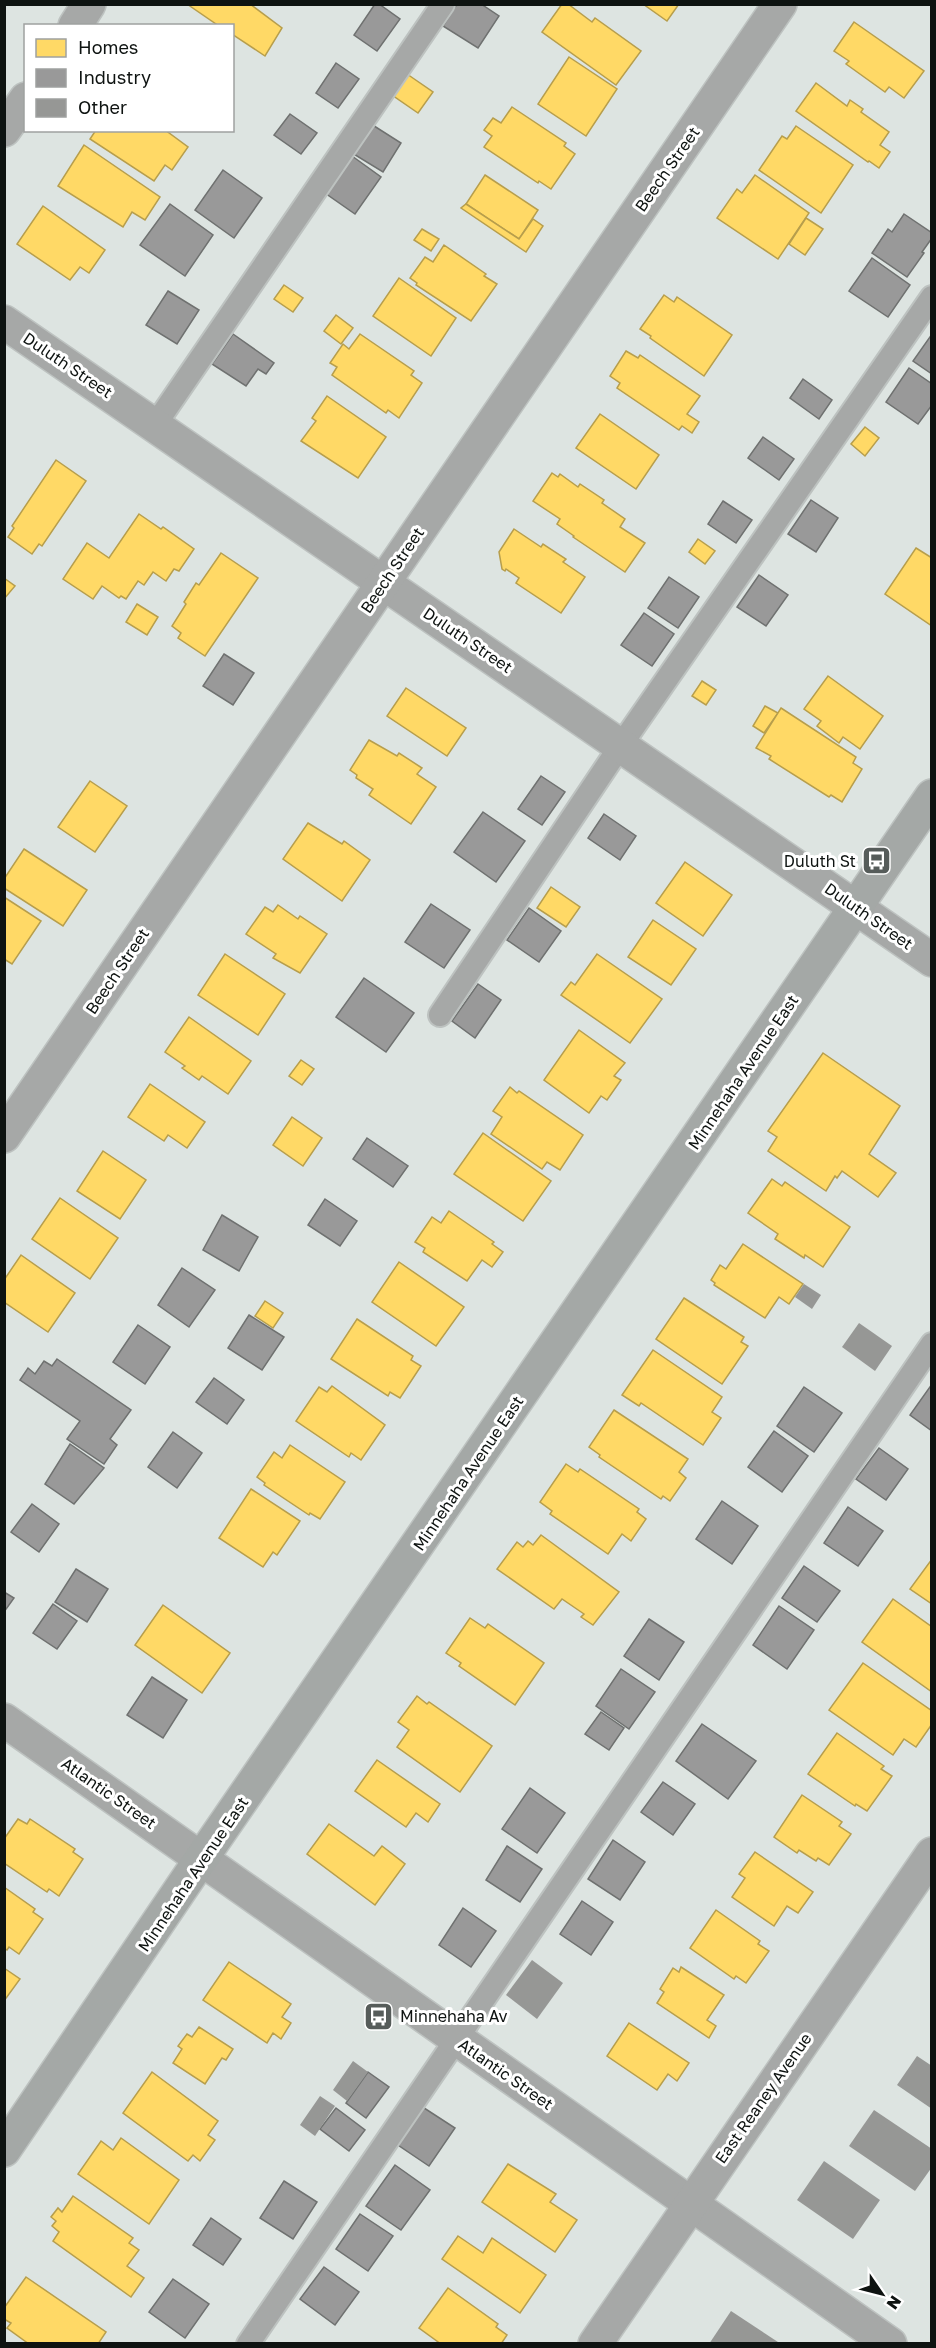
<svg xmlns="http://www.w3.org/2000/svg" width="936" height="2348" viewBox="0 0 936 2348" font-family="'Golos Text',sans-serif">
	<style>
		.homes { fill: #ffd966; stroke: #b79e4c; stroke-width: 1.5 }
		.industry { fill: #999; stroke: #6f7170; stroke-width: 1.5 }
		.building { fill: #969795 }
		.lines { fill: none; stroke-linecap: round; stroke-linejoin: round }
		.service-casing { stroke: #bdc2c0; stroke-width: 26 }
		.minor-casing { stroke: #bdc2c0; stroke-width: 36 }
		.secondary-casing { stroke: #bdc2c0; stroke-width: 36 }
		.service { stroke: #a6a8a7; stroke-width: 22 }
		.minor { stroke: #a6a8a7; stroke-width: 33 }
		.secondary { stroke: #a4a8a6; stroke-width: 33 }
		.labels { text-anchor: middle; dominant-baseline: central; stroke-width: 6; stroke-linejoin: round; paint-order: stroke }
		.street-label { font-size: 16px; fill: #0e1311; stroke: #fff }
		.poi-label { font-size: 16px; fill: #0e1311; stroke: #fff; text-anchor: end }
	</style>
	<rect width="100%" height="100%" fill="#dde4e1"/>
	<g class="homes">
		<path d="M187 4H250L282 28 265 56 232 34V26H219Z"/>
		<path d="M562 4H568L592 22 595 18 641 51 616 85 542 32Z"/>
		<path d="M643 4H679L667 21Z"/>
		<path d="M854 22 924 71 904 98 889 87 885 92 846 64 849 61 834 51Z"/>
		<path d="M569 57 617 89 586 136 538 104Z"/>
		<path d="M407 74 433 92 418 113 392 95Z"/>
		<path d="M816 83 847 106 850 100 863 109 861 112 889 132 880 145 890 152 879 168 869 161 868 162 796 111Z"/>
		<path d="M512 107 566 143 564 146 575 154 551 189 539 181 538 183 484 147 492 136 484 130 493 118 501 123Z"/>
		<path d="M796 126 853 165 821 213 759 170 782 136 787 139Z"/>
		<path d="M96 130H165L188 147 172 170 165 165 154 181 90 139Z"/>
		<path d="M84 145 160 197 145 220 132 212 123 227 58 186Z"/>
		<path d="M485 175 538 210 519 239 466 204Z"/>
		<path d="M755 175 809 213 778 259 717 218 737 189 742 193Z"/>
		<path d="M466 204 519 239 533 219 543 226 526 252 461 208Z"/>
		<path d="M43 206 105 250 89 273 80 267 70 280 17 244Z"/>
		<path d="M806 218 823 229 805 255 789 244Z"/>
		<path d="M422 229 439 239 431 251 414 240Z"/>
		<path d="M444 245 486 274 484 276 497 284 471 321 416 285 417 283 410 278 425 257 433 262Z"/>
		<path d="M399 278 456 318 431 356 373 316Z"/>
		<path d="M284 285 303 298 293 312 274 299Z"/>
		<path d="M664 295 674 302 677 297 732 335 704 376 650 338 651 336 640 329Z"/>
		<path d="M336 315 353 328 341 344 324 331Z"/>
		<path d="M360 334 414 371 411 375 422 383 399 418 388 410 386 413 332 375 337 367 330 363 343 344 349 349Z"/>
		<path d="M626 351 638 358 640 355 700 396 687 414 699 422 692 433 682 426 679 430 617 388 620 383 610 376Z"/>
		<path d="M327 396 386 437 358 478 301 441 316 421 312 418Z"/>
		<path d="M600 414 659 455 636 489 576 448Z"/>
		<path d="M865 427 879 438 865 456 851 444Z"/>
		<path d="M56 460 86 481 42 546 39 544 32 554 8 537 14 528 12 526Z"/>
		<path d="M552 473 558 477 560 474 578 487 580 484 604 500 602 503 625 519 620 527 645 543 625 572 573 537 574 536 557 524 560 519 533 501Z"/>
		<path d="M139 514 161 529 163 527 194 549 179 571 174 569 166 581 153 572 144 585 138 581 126 599 121 596 119 598 102 586 93 599 63 579 87 543 109 558Z"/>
		<path d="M514 529 541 547 543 544 566 559 563 562 585 577 561 613 516 583 519 578 506 569 505 571 502 569 499 552Z"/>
		<path d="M698 539 715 551 705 564 689 552Z"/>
		<path d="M916 548 932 558V626L885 594Z"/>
		<path d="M221 553 258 578 205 656 178 638 181 633 172 626 186 604 184 602 196 583 199 585Z"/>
		<path d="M4 578 15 586 4 599Z"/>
		<path d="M137 604 158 617 147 635 126 622Z"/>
		<path d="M828 676 883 716 860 749 843 737 839 743 817 726 821 721 804 709Z"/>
		<path d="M702 681 716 690 706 705 692 696Z"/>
		<path d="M406 688 466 728 447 756 387 716Z"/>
		<path d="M765 706 778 713 764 733 753 726Z"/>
		<path d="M781 708 856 757 853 763 862 769 842 802 831 795 829 797 769 759 771 756 756 748Z"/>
		<path d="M369 740 397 756 399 753 422 768 417 774 436 787 411 824 369 795 373 789 356 778 357 775 350 770Z"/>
		<path d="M90 781 127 806 95 852 58 827Z"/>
		<path d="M308 823 342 844 344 841 370 860 342 901 283 859Z"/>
		<path d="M24 849 87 890 63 926 4 888V879Z"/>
		<path d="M685 862 732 895 703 936 656 903Z"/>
		<path d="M551 887 580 907 566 927 537 908Z"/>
		<path d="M4 897 41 921 12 964 4 959Z"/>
		<path d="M278 905 298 919 300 916 327 934 300 973 273 958 276 954 246 934 265 907 273 912Z"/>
		<path d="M653 920 696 949 671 985 628 957Z"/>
		<path d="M225 954 285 994 258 1035 198 995Z"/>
		<path d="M597 954 662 999 630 1043 561 995 571 982 575 985Z"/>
		<path d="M189 1017 251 1061 228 1094 202 1076 199 1080 182 1068 185 1066 165 1052Z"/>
		<path d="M579 1030 625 1063 614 1076 621 1080 607 1100 601 1096 589 1113 544 1080Z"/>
		<path d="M823 1053 900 1106 869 1154 896 1173 878 1197 842 1171 837 1178 835 1176 826 1191 768 1151 777 1137 768 1131Z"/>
		<path d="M301 1060 314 1069 302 1085 289 1076Z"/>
		<path d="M150 1084 205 1122 187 1148 168 1135 164 1141 128 1117Z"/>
		<path d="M510 1087 517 1093 519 1091 583 1135 560 1170 547 1162 542 1169 491 1134 502 1117 493 1111Z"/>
		<path d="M292 1117 322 1138 303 1166 273 1145Z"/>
		<path d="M483 1133 551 1181 523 1221 454 1174Z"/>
		<path d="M103 1151 146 1180 120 1219 77 1191Z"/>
		<path d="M772 1179 782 1186 785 1182 850 1227 823 1267 805 1255 804 1258 775 1239 778 1234 748 1213Z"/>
		<path d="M60 1198 118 1238 90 1279 32 1239Z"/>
		<path d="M449 1211 494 1242 492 1244 503 1252 492 1267 482 1260 467 1281 423 1252 425 1248 415 1242 432 1217 441 1223Z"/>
		<path d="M743 1244 803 1284 789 1304 779 1297 765 1318 714 1285 715 1283 711 1280 720 1265 726 1269Z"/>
		<path d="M21 1255 75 1293 48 1332 4 1302V1280Z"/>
		<path d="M399 1262 464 1307 436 1346 372 1302Z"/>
		<path d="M684 1298 744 1337 741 1342 748 1346 722 1384 656 1339Z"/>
		<path d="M265 1301 283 1313 273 1328 255 1316Z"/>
		<path d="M357 1319 413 1356 411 1360 421 1366 400 1398 390 1392 388 1396 331 1359Z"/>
		<path d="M653 1350 722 1397 712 1412 721 1418 703 1445 641 1403 639 1406 622 1395Z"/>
		<path d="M332 1386 385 1425 361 1460 351 1453 349 1457 296 1421 319 1387 327 1392Z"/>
		<path d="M614 1410 688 1459 679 1472 686 1478 670 1501 663 1496 661 1499 599 1457 600 1455 589 1447Z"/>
		<path d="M290 1445 345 1482 320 1519 310 1513 309 1515 264 1485 265 1483 257 1477 274 1452 282 1458Z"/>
		<path d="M566 1464 578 1472 580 1469 639 1509 637 1512 646 1519 631 1541 622 1534 608 1554 550 1514 552 1511 540 1502Z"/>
		<path d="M251 1489 300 1521 277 1555 273 1552 263 1567 219 1538Z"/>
		<path d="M541 1535 619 1592 593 1625 581 1617 584 1614 562 1599 554 1609 497 1569 517 1542 523 1547 528 1541 533 1545Z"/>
		<path d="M932 1559V1604L910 1589Z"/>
		<path d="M893 1599 932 1627V1692L862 1642Z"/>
		<path d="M163 1605 230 1653 202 1693 135 1645Z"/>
		<path d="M470 1618 485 1628 488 1624 544 1663 515 1705 459 1666 461 1663 446 1653Z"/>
		<path d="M863 1663 932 1711V1724L916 1747 904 1739 893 1755 829 1710Z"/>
		<path d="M417 1696 427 1704 429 1702 492 1746 460 1792 397 1747 409 1730 398 1722Z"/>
		<path d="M837 1733 884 1766 881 1769 892 1776 867 1811 856 1804 855 1806 808 1774Z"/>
		<path d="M377 1760 440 1804 428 1822 416 1813 406 1827 355 1791Z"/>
		<path d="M802 1795 842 1822 839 1826 851 1834 829 1865 818 1858 816 1861 799 1850 797 1853 774 1837Z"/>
		<path d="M18 1819 27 1824 30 1819 75 1849 73 1852 83 1859 59 1896 49 1889 47 1892 4 1863V1839Z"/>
		<path d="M329 1824 374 1856 382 1846 405 1864 375 1905 307 1854Z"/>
		<path d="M755 1852 813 1892 798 1913 787 1906 774 1926 732 1897 745 1878 739 1874Z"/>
		<path d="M4 1887 35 1909 33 1912 43 1919 19 1954 9 1947 7 1950 4 1948Z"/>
		<path d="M716 1910 760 1941 758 1944 769 1951 746 1983 736 1976 734 1979 690 1948Z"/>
		<path d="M229 1962 291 2004 282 2017 291 2023 281 2039 273 2033 267 2043 203 2000Z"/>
		<path d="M681 1967 724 1995 707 2020 716 2026 709 2038 657 2003 664 1992 660 1989 673 1968 679 1972Z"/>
		<path d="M4 1968 20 1979 4 2001Z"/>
		<path d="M629 2023 689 2063 677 2081 668 2074 657 2090 607 2056Z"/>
		<path d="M199 2027 233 2049 226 2060 222 2058 205 2084 173 2063 182 2049 178 2046 187 2034 192 2037Z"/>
		<path d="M152 2072 218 2121 208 2135 215 2140 200 2161 193 2155 188 2161 123 2113Z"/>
		<path d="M121 2138 179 2180 149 2224 78 2174 101 2141 113 2150Z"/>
		<path d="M508 2164 556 2194 550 2202 577 2220 555 2252 482 2202Z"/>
		<path d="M73 2196 133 2238 129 2243 139 2250 127 2266 144 2278 131 2297 53 2241 59 2232 52 2226 56 2221 51 2217 58 2208 62 2212Z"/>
		<path d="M458 2236 483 2253 492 2238 546 2275 520 2313 442 2259Z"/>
		<path d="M26 2277 106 2332 98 2344H29L7 2328 11 2323 4 2319V2308Z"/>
		<path d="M448 2288 498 2324 496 2327 507 2335 501 2344H441L419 2328Z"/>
	</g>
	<g class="industry">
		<path d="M375 4H379L400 19 377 51 354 35Z"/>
		<path d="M457 4H481L499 16 478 48 443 26Z"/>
		<path d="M336 63 359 79 338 108 316 93Z"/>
		<path d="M290 114 317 133 301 154 274 135Z"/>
		<path d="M371 124 401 143 383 172 352 153Z"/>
		<path d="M352 156 381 177 355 214 325 193Z"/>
		<path d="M223 170 262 198 234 238 195 210Z"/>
		<path d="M170 204 213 235 185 276 140 245Z"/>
		<path d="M904 214 932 233V238L922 252 924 253 907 277 872 253 888 229 892 232Z"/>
		<path d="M872 258 910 285 888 317 849 291Z"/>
		<path d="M168 291 199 310 177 344 146 325Z"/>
		<path d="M233 334 274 363 266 374 258 369 246 386 212 364Z"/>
		<path d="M932 334V374L913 361Z"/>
		<path d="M909 368 932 384V405L918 424 886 402Z"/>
		<path d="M803 379 832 400 819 419 790 398Z"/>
		<path d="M763 437 794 459 779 480 748 458Z"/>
		<path d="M811 500 838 518 816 552 788 534Z"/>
		<path d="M723 501 752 520 736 543 708 524Z"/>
		<path d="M759 575 788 595 766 626 737 607Z"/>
		<path d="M669 577 699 597 678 628 648 608Z"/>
		<path d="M644 613 674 634 652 666 621 645Z"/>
		<path d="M224 654 254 673 233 705 203 686Z"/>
		<path d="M541 776 565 792 542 825 518 809Z"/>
		<path d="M483 812 525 841 496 882 454 852Z"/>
		<path d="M604 814 636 836 620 860 588 838Z"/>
		<path d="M431 904 470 930 444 968 405 942Z"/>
		<path d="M529 908 561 931 539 962 507 940Z"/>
		<path d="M364 978 414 1013 386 1052 336 1017Z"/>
		<path d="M478 984 501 1000 475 1038 452 1021Z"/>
		<path d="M367 1138 408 1166 393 1187 353 1159Z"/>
		<path d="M325 1199 357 1221 340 1246 308 1225Z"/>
		<path d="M222 1215 258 1237 239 1271 203 1250Z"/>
		<path d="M182 1268 215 1290 189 1327 158 1305Z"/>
		<path d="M249 1315 284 1337 262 1370 228 1348Z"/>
		<path d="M138 1325 170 1347 145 1384 113 1362Z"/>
		<path d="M57 1359 131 1410 110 1439 117 1445 104 1464 67 1439 80 1421 20 1380 28 1368 35 1374 44 1361 52 1366Z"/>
		<path d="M214 1378 244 1400 227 1424 196 1402Z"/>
		<path d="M932 1384V1431L910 1415Z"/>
		<path d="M804 1387 842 1413 814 1452 777 1426Z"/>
		<path d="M774 1431 808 1456 782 1492 748 1467Z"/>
		<path d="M173 1432 202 1453 177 1488 148 1467Z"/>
		<path d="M70 1444 104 1468 74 1504 45 1484Z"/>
		<path d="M879 1448 908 1469 886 1500 856 1479Z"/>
		<path d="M722 1501 758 1526 732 1564 696 1539Z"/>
		<path d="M32 1504 59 1524 39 1552 11 1532Z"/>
		<path d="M848 1507 883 1531 858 1566 824 1543Z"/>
		<path d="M804 1566 840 1591 817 1622 782 1598Z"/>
		<path d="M76 1569 108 1589 87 1622 55 1602Z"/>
		<path d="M4 1592 14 1598 4 1612Z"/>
		<path d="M53 1604 77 1621 57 1649 33 1633Z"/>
		<path d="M779 1606 814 1630 787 1669 753 1645Z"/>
		<path d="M649 1619 684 1642 659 1680 624 1656Z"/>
		<path d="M621 1669 655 1692 629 1729 596 1706Z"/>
		<path d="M152 1677 187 1700 163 1738 127 1715Z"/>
		<path d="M601 1712 624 1728 609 1750 585 1734Z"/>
		<path d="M702 1724 756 1761 728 1799 676 1761Z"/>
		<path d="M663 1782 695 1804 673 1835 641 1812Z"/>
		<path d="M530 1788 565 1813 537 1853 502 1829Z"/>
		<path d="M613 1840 645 1862 620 1900 588 1879Z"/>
		<path d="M507 1846 542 1869 520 1902 486 1880Z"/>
		<path d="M582 1901 613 1922 591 1955 560 1934Z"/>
		<path d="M463 1908 496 1931 471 1967 439 1945Z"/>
		<path d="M368 2072 389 2087 366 2118 346 2103Z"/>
		<path d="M421 2106 455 2128 429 2166 395 2143Z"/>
		<path d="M336 2108 365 2130 349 2151 320 2129Z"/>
		<path d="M395 2165 430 2190 401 2230 366 2206Z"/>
		<path d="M284 2181 317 2202 293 2239 260 2218Z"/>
		<path d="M360 2214 393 2236 368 2271 336 2249Z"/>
		<path d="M211 2218 241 2239 223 2265 193 2245Z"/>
		<path d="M324 2267 359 2292 335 2325 300 2299Z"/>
		<path d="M173 2279 209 2304 185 2338 149 2312Z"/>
	</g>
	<g class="building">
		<path d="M804 1284 821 1295 812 1309 795 1297Z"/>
		<path d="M859 1323 892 1346 875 1371 842 1347Z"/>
		<path d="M532 1960 563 1983 537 2019 506 1995Z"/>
		<path d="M917 2056 932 2066V2109L897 2085Z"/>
		<path d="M353 2061 368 2072 347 2101 333 2090Z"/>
		<path d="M320 2096 335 2106 315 2136 300 2125Z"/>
		<path d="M874 2110 932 2149V2167L915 2191 849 2146Z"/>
		<path d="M824 2161 880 2200 853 2239 797 2200Z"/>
		<path d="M731 2311 781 2344H709Z"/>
	</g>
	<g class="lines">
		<defs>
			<g id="service">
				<path d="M155 425 443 4"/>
				<path d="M440 1015 621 745 932 297"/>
				<path d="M248 2344 932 1344"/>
			</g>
			<g id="minor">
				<path d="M75 26 89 4"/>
				<path d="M4 130 26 99"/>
				<path d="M4 322 932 960"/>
				<path d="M4 1136 780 4"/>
				<path d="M4 1720 890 2344"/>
				<path d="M595 2344 932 1854"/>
			</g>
			<path id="secondary" d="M4 2150 201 1859 932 796"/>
		</defs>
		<use href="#service" class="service-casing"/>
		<use href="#minor" class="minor-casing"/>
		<use href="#secondary" class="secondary-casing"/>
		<use href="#service" class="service"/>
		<use href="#minor" class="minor"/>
		<use href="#secondary" class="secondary"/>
	</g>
	<defs>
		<symbol id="bus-square" viewBox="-11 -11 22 22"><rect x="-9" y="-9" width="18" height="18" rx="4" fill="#565c5a" stroke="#fff"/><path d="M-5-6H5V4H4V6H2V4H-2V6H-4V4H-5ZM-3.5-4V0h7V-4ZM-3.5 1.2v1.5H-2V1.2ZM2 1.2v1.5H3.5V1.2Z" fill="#fff"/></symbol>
	</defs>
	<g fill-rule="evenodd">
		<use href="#bus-square" x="860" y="844" width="33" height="33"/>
		<use href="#bus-square" x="362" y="2000" width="33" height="33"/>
	</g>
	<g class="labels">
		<g class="street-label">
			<text transform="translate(667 169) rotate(-55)">Beech Street</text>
			<text transform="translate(68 365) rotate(34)">Duluth Street</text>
			<text transform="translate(392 570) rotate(-56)">Beech Street</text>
			<text transform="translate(468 640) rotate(34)">Duluth Street</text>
			<text transform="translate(869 916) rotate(35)">Duluth Street</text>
			<text transform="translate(117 971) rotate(-56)">Beech Street</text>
			<text transform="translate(743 1072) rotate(-56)">Minnehaha Avenue East</text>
			<text transform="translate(468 1473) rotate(-56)">Minnehaha Avenue East</text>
			<text transform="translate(109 1793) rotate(35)">Atlantic Street</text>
			<text transform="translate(193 1874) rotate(-56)">Minnehaha Avenue East</text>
			<text transform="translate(506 2074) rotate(35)">Atlantic Street</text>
			<text transform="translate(763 2098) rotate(-55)">East Reaney Avenue</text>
		</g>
		<g class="poi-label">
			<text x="856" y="861">Duluth St</text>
			<text x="400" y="2016" text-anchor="start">Minnehaha Av</text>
		</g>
	</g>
	<rect width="936" height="2348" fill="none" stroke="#0e1311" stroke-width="12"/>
	<rect x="24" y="24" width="210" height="108" fill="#ffffff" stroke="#9fa1a0" stroke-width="1.5"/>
	<rect x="36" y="39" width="30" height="18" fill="#ffd966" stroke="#9fa1a0" stroke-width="1.5"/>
	<text x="78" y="54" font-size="18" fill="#0e1311">Homes</text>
	<rect x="36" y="69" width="30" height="18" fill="#999999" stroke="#9fa1a0" stroke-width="1.5"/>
	<text x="78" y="84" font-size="18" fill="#0e1311">Industry</text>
	<rect x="36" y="99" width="30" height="18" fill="#969795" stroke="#9fa1a0" stroke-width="1.5"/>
	<text x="78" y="114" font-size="18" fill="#0e1311">Other</text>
	<g transform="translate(882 2294) rotate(125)" stroke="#ffffff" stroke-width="4.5" paint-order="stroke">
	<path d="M0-4.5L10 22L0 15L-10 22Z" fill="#0e1311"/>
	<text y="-9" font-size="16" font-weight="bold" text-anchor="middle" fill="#0e1311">N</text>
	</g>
</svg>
